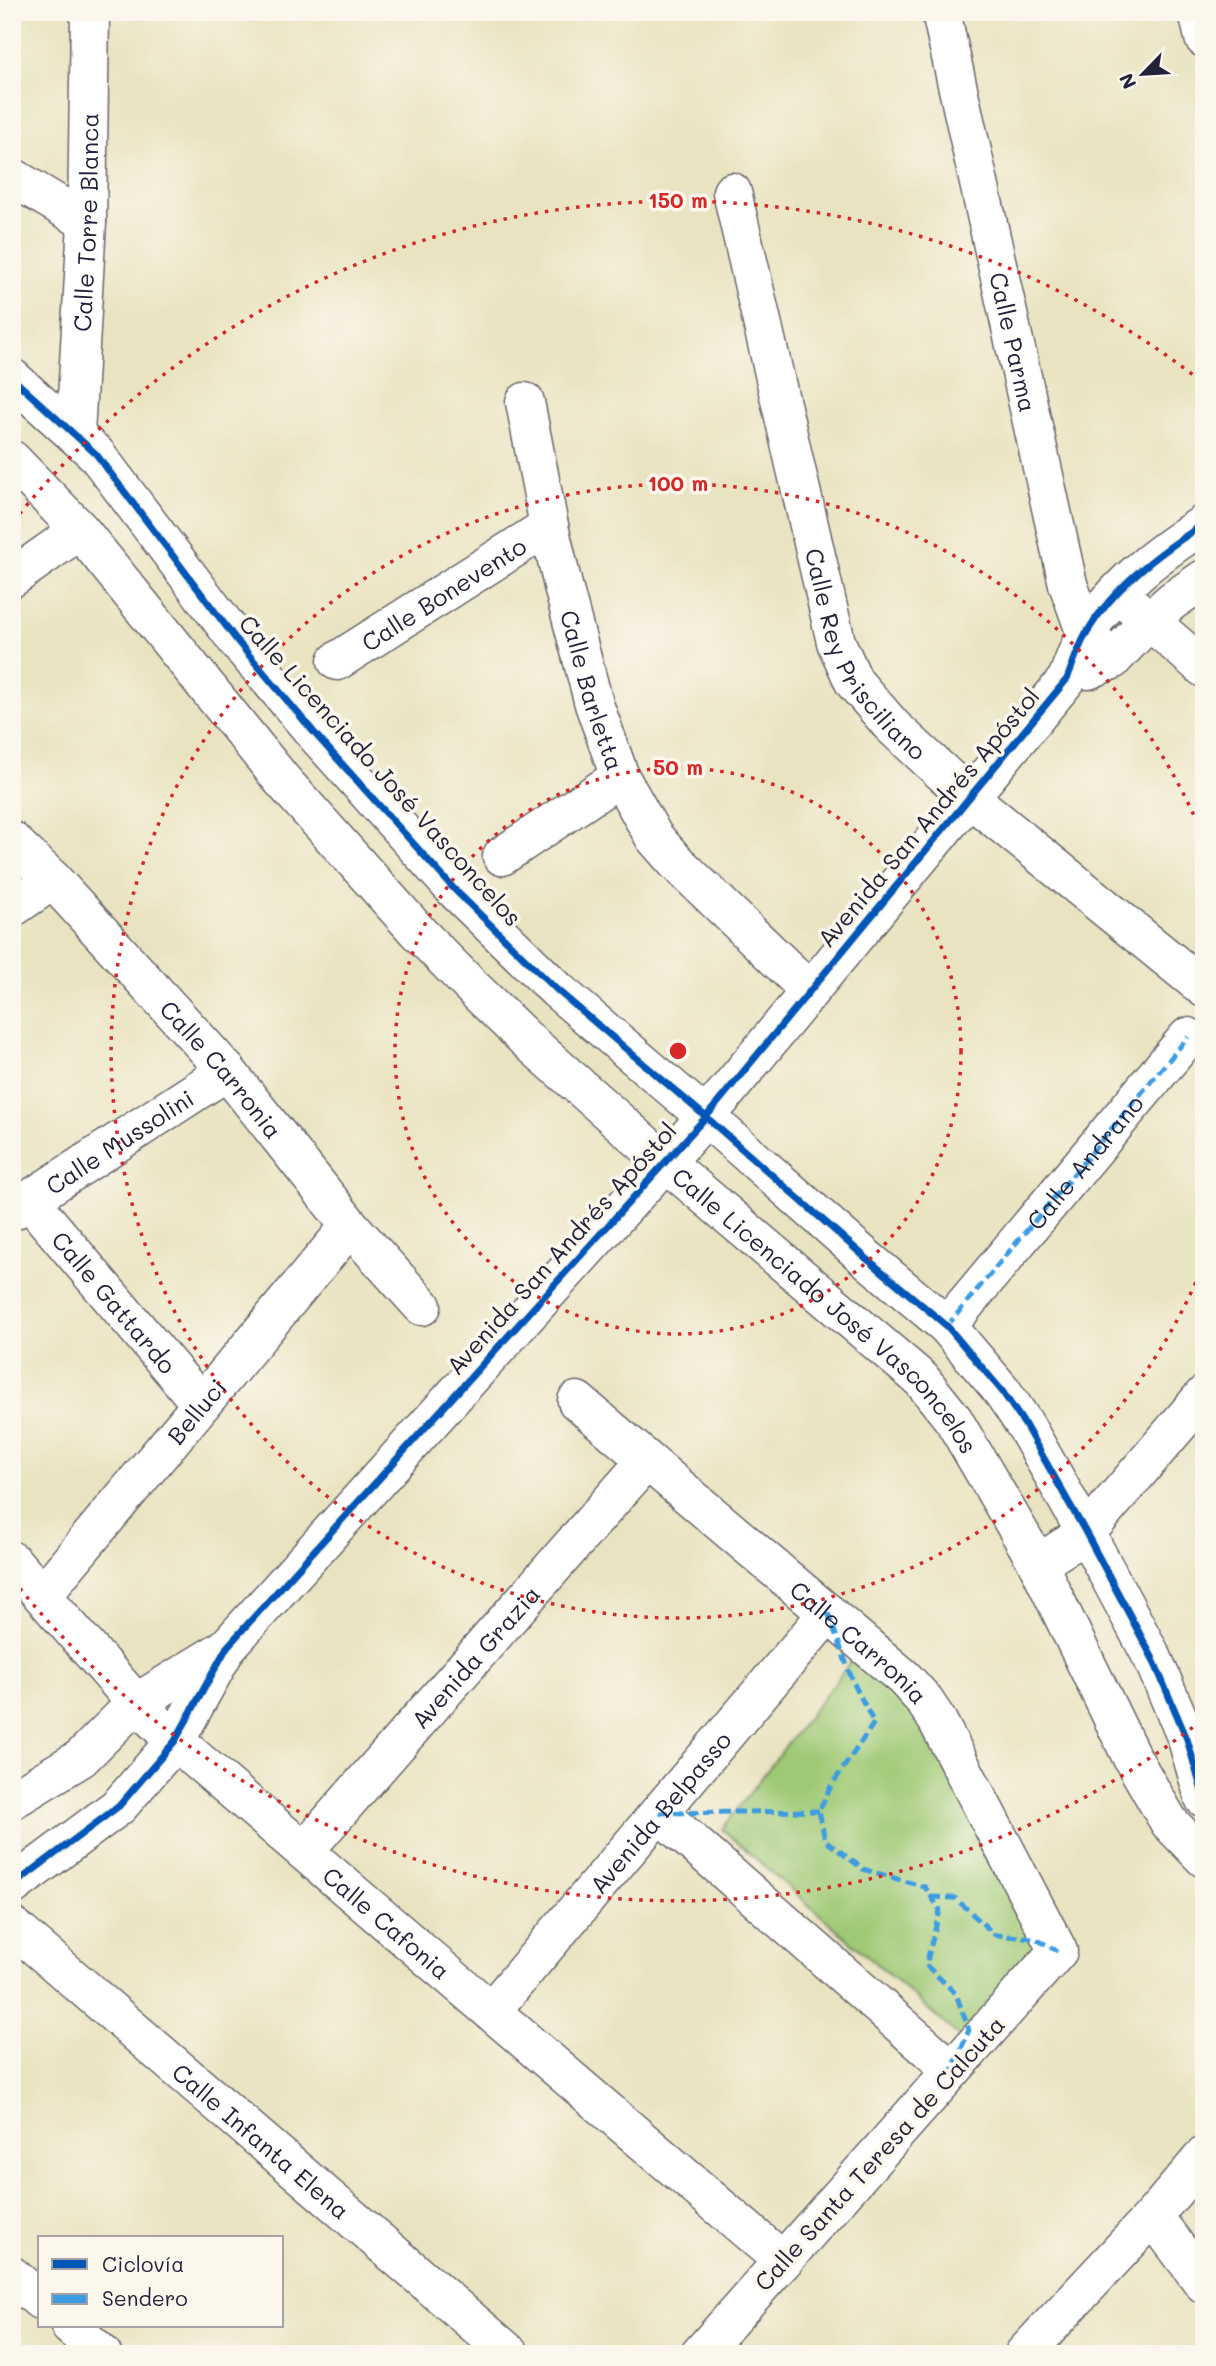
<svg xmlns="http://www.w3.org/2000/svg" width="1216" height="2366" viewBox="0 0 1216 2366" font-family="Mali,sans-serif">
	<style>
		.green { fill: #9fc974; stroke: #607658; stroke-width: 2 }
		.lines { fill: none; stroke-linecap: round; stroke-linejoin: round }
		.minor-casing { stroke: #68666a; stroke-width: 41 }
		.tertiary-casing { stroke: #68666a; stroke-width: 41 }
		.minor { stroke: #fff; stroke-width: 38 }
		.tertiary { stroke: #fff; stroke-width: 38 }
		.quiet { stroke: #3c9ce2; stroke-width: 5; stroke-dasharray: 10 5; stroke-linecap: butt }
		.cycleway-casing { stroke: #fbf7ec; stroke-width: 11 }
		.cycleway { stroke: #0057b8; stroke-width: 7 }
		.ring { fill: none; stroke: #d62828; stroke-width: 3.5; stroke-dasharray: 3.5 7 }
		.labels { text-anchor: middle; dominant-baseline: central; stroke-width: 7; stroke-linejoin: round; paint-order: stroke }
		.street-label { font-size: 24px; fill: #22223b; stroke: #fbf7ec }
		.centre { fill: #d62828; stroke: #fbf7ec; stroke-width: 3.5 }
		.ring-label { font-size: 21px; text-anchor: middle; font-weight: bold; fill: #d62828; stroke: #fbf7ec; stroke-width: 7; stroke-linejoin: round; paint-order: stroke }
	</style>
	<rect width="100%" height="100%" fill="#fbf7ec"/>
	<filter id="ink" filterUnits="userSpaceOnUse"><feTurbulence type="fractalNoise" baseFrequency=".0143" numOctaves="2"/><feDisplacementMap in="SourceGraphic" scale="14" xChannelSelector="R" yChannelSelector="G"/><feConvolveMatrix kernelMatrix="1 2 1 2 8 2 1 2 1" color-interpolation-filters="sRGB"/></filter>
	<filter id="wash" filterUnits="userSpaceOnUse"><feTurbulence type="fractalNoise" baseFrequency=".00686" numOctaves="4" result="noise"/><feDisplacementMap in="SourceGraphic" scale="28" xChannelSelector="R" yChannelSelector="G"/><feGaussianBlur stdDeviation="1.57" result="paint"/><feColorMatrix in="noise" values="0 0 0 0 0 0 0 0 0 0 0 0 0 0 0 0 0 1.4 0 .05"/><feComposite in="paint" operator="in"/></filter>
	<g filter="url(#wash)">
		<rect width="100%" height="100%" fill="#eae3c1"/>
		<path class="green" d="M856 1655 915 1708 1054 1950 968 2044 722 1829Z"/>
	</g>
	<g filter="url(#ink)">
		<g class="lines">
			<defs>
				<g id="minor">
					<path id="s1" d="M941 12 1068 584 1086 634 1112 660"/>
					<path d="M1198 12 1204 38"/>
					<path d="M12 177 87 222"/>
					<path id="s2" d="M732 192 836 642 854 682 892 726 970 798 1204 988"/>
					<path id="s3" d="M525 402 549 526 564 590 594 704 620 777 654 837 675 861 809 990"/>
					<path id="s4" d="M75 434 87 222 90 12"/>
					<path d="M12 578 80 530"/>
					<path d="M1131 605 1204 668"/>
					<path id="s5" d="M337 661 549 526"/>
					<path d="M1088 670 1112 660 1148 622 1172 601 1204 579"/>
					<path id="s6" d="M12 841 53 880 227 1071 350 1226 422 1306"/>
					<path d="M502 856 620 777"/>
					<path d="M12 908 53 880"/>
					<path d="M706 1117 1067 679C1073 664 1078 648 1086 634 1113 587 1159 553 1204 524"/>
					<path id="s7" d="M29 1200 201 1404"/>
					<path id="s8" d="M12 1211 227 1071"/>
					<path d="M947 1326 1188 1037"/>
					<path id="s9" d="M577 1401 904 1678 923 1699 937 1720 1058 1951 700 2354"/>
					<path id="s10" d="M12 1561 136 1703 175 1741 783 2261"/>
					<path d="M1038 1564 1086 1533 1204 1395"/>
					<path id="s11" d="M42 1595 350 1226"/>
					<path d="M659 1813 952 2070"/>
					<path id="s12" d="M304 1851 646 1461"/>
					<path id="s13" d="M12 1926 510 2354"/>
					<path id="s14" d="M491 2011 828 1613"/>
					<path d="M1153 2216 1204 2284"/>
					<path d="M12 2276 40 2300"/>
					<path d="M70 2326 102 2354"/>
					<path d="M1024 2354 1153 2216 1204 2156"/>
				</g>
				<g id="tertiary">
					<path d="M12 378 96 454 238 642 317 736 455 890 557 990 706 1117 866 1258 947 1326 1002 1391 1025 1425 1086 1533 1153 1659 1187 1739 1204 1798"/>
					<path id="s15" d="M12 460 80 530 282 780 418 932 473 988 528 1041 665 1162 921 1379 953 1419 1038 1564 1131 1756 1169 1822 1204 1858"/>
					<path d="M12 1800 81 1758 136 1703 226 1648"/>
					<path d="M12 1886 119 1806 175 1741 227 1647 706 1117"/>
				</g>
			</defs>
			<use href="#minor" class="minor-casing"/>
			<use href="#tertiary" class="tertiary-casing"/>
			<use href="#minor" class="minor"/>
			<use href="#tertiary" class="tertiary"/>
			<g class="quiet">
				<path id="s16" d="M947 1326 1188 1037"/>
				<path d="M828 1613 853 1682 874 1723 831 1786 819 1811 825 1840 863 1869 925 1887 940 1910 926 1965 956 1994 969 2030 952 2070"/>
				<path d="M659 1813 819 1811"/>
				<path d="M932 1897 955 1898 995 1935 1034 1938 1058 1951"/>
			</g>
			<defs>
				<g id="cycleway">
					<path d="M12 378 96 454 238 642 317 736 455 890 557 990 706 1117 866 1258 947 1326 1002 1391 1025 1425 1086 1533 1153 1659 1187 1739 1204 1798"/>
					<path d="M12 1886 119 1806 175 1741 227 1647 706 1117 1067 679C1073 664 1078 648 1086 634 1113 587 1159 553 1204 524"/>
				</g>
			</defs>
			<use href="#cycleway" class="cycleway-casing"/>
			<use href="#cycleway" class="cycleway"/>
		</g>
	</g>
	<g class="ring">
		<circle cx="678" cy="1051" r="283"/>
		<path d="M1204 1263A567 567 0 1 1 1204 839"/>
		<path d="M1201 1721A850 850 0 0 1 13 1580M13 522A850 850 0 0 1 1201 381"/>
	</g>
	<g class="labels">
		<g class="street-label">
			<text stroke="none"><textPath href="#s4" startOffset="212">Calle Torre Blanca</textPath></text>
			<text stroke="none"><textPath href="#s1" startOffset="338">Calle Parma</textPath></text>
			<text stroke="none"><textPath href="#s5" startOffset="126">Calle Bonevento</textPath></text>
			<text stroke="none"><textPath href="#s2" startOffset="486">Calle Rey Prisciliano</textPath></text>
			<text stroke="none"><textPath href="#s3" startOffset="296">Calle Barletta</textPath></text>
			<text transform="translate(381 770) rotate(48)">Calle Licenciado José Vasconcelos</text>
			<text transform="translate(928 817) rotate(-50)">Avenida San Andrés Apóstol</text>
			<text stroke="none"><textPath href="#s6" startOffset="310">Calle Carronia</textPath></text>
			<text stroke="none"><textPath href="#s8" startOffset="128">Calle Mussolini</textPath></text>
			<text stroke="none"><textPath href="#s16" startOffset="214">Calle Andrano</textPath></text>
			<text transform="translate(561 1248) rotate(-48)">Avenida San Andrés Apóstol</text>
			<text stroke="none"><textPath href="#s7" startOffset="133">Calle Gattardo</textPath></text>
			<text stroke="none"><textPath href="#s15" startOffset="1180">Calle Licenciado José Vasconcelos</textPath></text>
			<text stroke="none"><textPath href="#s11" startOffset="240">Belluci</textPath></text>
			<text stroke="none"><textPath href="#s9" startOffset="371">Calle Carronia</textPath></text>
			<text stroke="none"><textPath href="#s12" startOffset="259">Avenida Grazia</textPath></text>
			<text stroke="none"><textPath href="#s14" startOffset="261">Avenida Belpasso</textPath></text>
			<text stroke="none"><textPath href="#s10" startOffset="522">Calle Cafonia</textPath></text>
			<text stroke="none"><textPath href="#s13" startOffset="329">Calle Infanta Elena</textPath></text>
			<text transform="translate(879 2153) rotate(-48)">Calle Santa Teresa de Calcuta</text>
		</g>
	</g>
	<circle cx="678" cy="1051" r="10" class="centre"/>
	<g class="ring-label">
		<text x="678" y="208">150 m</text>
		<text x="678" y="491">100 m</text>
		<text x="678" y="775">50 m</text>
	</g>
	<rect width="1216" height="2366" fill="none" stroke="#fbf7ec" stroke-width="42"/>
	<rect x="38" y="2236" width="245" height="91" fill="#fbf7ec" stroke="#a4a2a5" stroke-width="2"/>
	<rect x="52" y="2259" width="35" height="10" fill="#0057b8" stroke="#a4a2a5" stroke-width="2"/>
	<text x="102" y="2272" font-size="21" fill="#22223b">Ciclovía</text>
	<rect x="52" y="2294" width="35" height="10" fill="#3c9ce2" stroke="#a4a2a5" stroke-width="2"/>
	<text x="102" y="2306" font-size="21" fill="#22223b">Sendero</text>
	<g transform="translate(1143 74) rotate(245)" stroke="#fbf7ec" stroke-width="5" paint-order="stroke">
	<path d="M0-5L12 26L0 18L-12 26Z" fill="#22223b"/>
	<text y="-10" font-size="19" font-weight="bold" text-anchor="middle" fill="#22223b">N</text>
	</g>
</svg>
